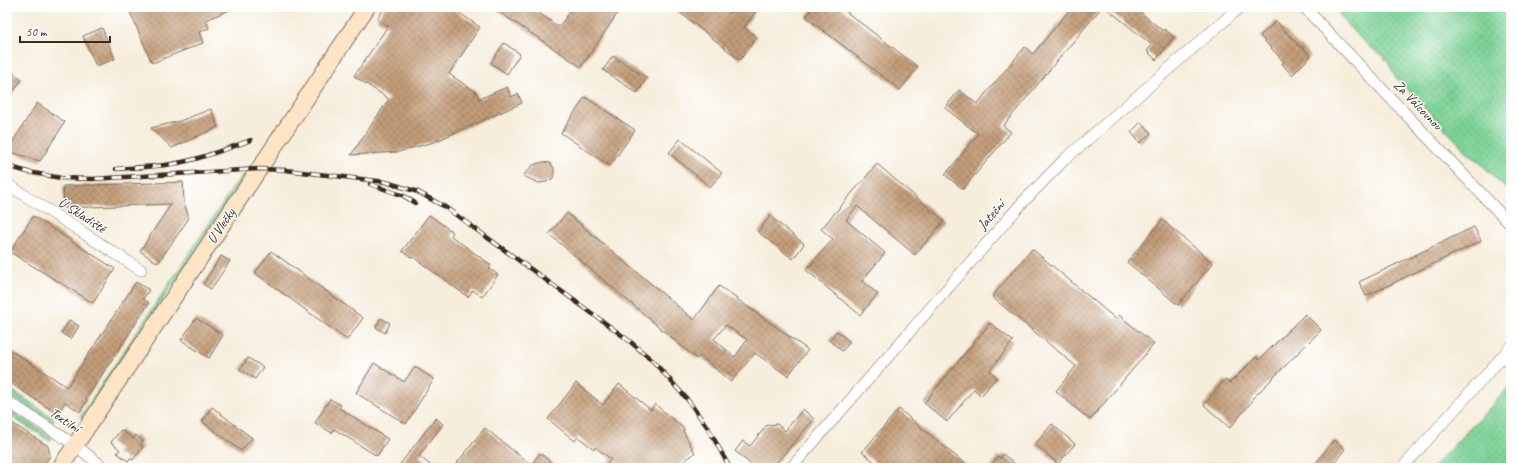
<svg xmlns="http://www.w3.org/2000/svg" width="1518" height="475" viewBox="0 0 1518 475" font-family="Caveat,sans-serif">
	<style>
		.grass { fill: url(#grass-dots); stroke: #5c7e5a }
		.building { fill: url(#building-cross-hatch); fill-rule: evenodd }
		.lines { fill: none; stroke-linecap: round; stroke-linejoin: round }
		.street-casing { stroke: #7c6e60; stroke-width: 12 }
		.secondary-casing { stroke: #7c6e60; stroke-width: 18 }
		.street { stroke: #fff; stroke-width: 11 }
		.secondary { stroke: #ffe4c6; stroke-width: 16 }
		.rail-casing { stroke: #3b2a1e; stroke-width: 4.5 }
		.rail { stroke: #fff; stroke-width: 3; stroke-dasharray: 9; stroke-linecap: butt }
		.labels { text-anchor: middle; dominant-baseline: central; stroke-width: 3; stroke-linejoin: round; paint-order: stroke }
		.street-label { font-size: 14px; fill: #3b2a1e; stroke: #fff }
	</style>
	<defs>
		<pattern id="grass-dots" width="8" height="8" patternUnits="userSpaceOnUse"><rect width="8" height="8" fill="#7cd195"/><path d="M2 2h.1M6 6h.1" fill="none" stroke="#67aa79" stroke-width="1.8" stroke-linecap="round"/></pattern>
		<pattern id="building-cross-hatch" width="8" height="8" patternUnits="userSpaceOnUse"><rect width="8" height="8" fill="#c39d79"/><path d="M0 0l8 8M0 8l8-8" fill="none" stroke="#a08063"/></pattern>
	</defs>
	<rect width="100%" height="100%" fill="#fff"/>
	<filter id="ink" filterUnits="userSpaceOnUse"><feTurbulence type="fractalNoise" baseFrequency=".025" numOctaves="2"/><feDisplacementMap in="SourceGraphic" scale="8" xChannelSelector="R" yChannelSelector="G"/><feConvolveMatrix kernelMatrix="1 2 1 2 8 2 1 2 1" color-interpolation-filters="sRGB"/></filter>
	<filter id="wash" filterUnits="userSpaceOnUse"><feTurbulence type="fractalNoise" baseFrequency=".012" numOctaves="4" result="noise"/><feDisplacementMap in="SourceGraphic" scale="16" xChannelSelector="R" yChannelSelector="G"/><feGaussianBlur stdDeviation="0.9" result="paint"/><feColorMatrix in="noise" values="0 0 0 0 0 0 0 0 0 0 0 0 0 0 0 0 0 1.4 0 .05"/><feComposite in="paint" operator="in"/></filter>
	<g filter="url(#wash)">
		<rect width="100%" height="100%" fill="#f6eddb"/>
		<g class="grass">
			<path d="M1336 7H1511V194L1476 159 1467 152 1396 78 1389 64 1383 56 1367 45 1343 21Z"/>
			<path d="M246 175 83 420 80 417 241 176Z"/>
			<path d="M1511 385V468H1432Z"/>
			<path d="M7 387 55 419 52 423 7 394Z"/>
			<path d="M7 408 52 437 50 441 7 414Z"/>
		</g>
		<g id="blocks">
			<g class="building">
				<path d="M128 7H236L206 20 209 28 199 32 203 43 152 63Z"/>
				<path d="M385 7H450L480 27 449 74 476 92 479 99 507 87 511 97 518 94 522 103 434 142 398 152 351 155 389 99 354 76 388 26 377 19Z"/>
				<path d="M492 7H530L559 27 573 7H622L581 67Z"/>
				<path d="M673 7H719L728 14 734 7H759L744 27 757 37 740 60Z"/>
				<path d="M813 7H840L918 67 900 90 806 17Z"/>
				<path d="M1072 7H1102L1003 126 1011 132 963 189 945 175 978 134 945 108 959 90 977 104 1025 47 1033 54Z"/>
				<path d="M1105 7H1134L1163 31 1164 29 1174 37 1156 60 1147 51 1152 45Z"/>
				<path d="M1276 21 1300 47 1301 46 1311 56 1292 75 1282 64 1284 62 1260 36Z"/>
				<path d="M102 28 115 59 96 66 83 36Z"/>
				<path d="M504 43 520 54 507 74 491 63Z"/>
				<path d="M613 56 647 78 637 93 603 70Z"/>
				<path d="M7 69 22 79 7 101Z"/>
				<path d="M585 97 635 130 610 166 561 133Z"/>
				<path d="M37 103 65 122 40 161 7 151Z"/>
				<path d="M211 109 218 127 172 148 151 128 180 121Z"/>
				<path d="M1141 122 1151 133 1140 143 1131 132Z"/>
				<path d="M680 139 722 173 710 187 669 153Z"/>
				<path d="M543 162 550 163 554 168V176L552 179 546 182 539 183 523 176 533 165Z"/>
				<path d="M877 164 944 221 915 255 857 206 846 220 885 253 862 281 878 294 860 315 806 270 833 239 821 229Z"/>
				<path d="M183 182 184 203 189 218 158 263 140 251 171 204 64 208 63 186Z"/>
				<path d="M567 213 694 320 719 286 808 350 788 376 755 353 731 382 700 356 697 359 549 234ZM726 325 747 340 735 357 714 339Z"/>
				<path d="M429 215 453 232 451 236 491 265 489 268 498 275 482 297 473 290 468 297 413 257 412 258 402 251Z"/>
				<path d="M33 216 115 269 93 303 10 252Z"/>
				<path d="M770 216 804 244 793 259 758 232Z"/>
				<path d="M1162 220 1213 263 1178 305 1127 262Z"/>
				<path d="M1474 227 1481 241 1366 296 1359 282Z"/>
				<path d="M1032 249 1116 319 1119 315 1154 344 1090 420 1056 391 1076 366 992 297Z"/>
				<path d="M271 251 363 318 347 340 255 273Z"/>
				<path d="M221 256 230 261 211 289 203 284Z"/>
				<path d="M136 282 149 290 143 299 149 303 86 399 87 400 80 412 65 402 58 414 7 381V348L67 387Z"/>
				<path d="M1305 314 1321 330 1252 399 1253 400 1230 428 1204 405 1225 380 1230 383 1256 357 1259 360Z"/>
				<path d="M196 318 223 335 209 358 181 340Z"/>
				<path d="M381 318 390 323 385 333 376 327Z"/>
				<path d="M70 320 79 326 71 339 61 333Z"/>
				<path d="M990 323 1013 341 990 370 997 377 981 396 974 389 947 422 924 403Z"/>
				<path d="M837 331 850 342 842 351 829 340Z"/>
				<path d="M248 358 263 367 255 379 240 369Z"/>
				<path d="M374 363 404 382 415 367 434 379 406 424 356 393Z"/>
				<path d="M576 383 603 405 619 384 651 410 655 404 684 429 683 431 695 453 675 468H604L611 459 595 447 594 449 578 437 575 441 548 419Z"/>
				<path d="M330 399 341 405 339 408 388 439 377 456 334 429 332 433 315 423Z"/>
				<path d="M212 407 252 438 241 451 202 421Z"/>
				<path d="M803 409 814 419 772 468H755L735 451 743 441 750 446 767 425 777 424 785 431Z"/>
				<path d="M899 409 970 468H882L862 452Z"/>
				<path d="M436 418 443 424 419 456 434 468H397Z"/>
				<path d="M7 420 48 446 50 456 42 468H7Z"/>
				<path d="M1052 424 1075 444 1058 464 1035 444Z"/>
				<path d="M485 428 531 465 540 453 558 468H463L457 463Z"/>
				<path d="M121 430 133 439 136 435 143 441 140 445 143 447 133 460 130 458 128 461 117 453 120 450 111 442Z"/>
				<path d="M1334 440 1345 449 1330 468H1312Z"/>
				<path d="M1003 454 1020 468H990L998 456 1000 458Z"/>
			</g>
		</g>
	</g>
	<g filter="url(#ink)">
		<use href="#blocks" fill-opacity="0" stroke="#7c6e60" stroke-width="1"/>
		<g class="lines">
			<defs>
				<g id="street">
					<path d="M1304 7 1511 225"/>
					<path d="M7 184 141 270"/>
					<path d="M7 401 75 445 104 468"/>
					<path d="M791 468 1022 203 1064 160 1240 7"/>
					<path d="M1402 468 1511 347"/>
				</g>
				<path id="secondary" d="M60 468 367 7"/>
			</defs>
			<use href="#street" class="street-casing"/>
			<use href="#secondary" class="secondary-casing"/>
			<use href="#street" class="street"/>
			<use href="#secondary" class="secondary"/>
			<defs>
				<g id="rail">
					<path d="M7 166 28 172 61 178 92 179 259 169 285 170 386 182 418 192 445 207 586 309 627 339 653 361 687 399 708 428 730 468"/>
					<path d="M116 169C140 167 164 167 187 161 208 156 229 148 251 140"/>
					<path d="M370 184 404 196 415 203"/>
				</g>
			</defs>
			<use href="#rail" class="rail-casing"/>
			<use href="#rail" class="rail"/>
		</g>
	</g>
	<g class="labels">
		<g class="street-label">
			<text transform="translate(1418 105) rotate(46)">Za Válcovnou</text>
			<text transform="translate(82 215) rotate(33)">U Skladiště</text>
			<text transform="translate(991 215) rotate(-49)">Jateční</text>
			<text transform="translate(221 226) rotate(-56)">U Vlečky</text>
			<text transform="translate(65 420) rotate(33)">Textilní</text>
		</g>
	</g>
	<rect width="1518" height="475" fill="none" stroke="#fff" stroke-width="24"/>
	<path d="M20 36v6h90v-6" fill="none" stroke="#3b2a1e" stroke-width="2"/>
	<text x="26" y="36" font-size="12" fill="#3b2a1e" stroke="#ffffff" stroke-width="3" paint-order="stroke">50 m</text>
</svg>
